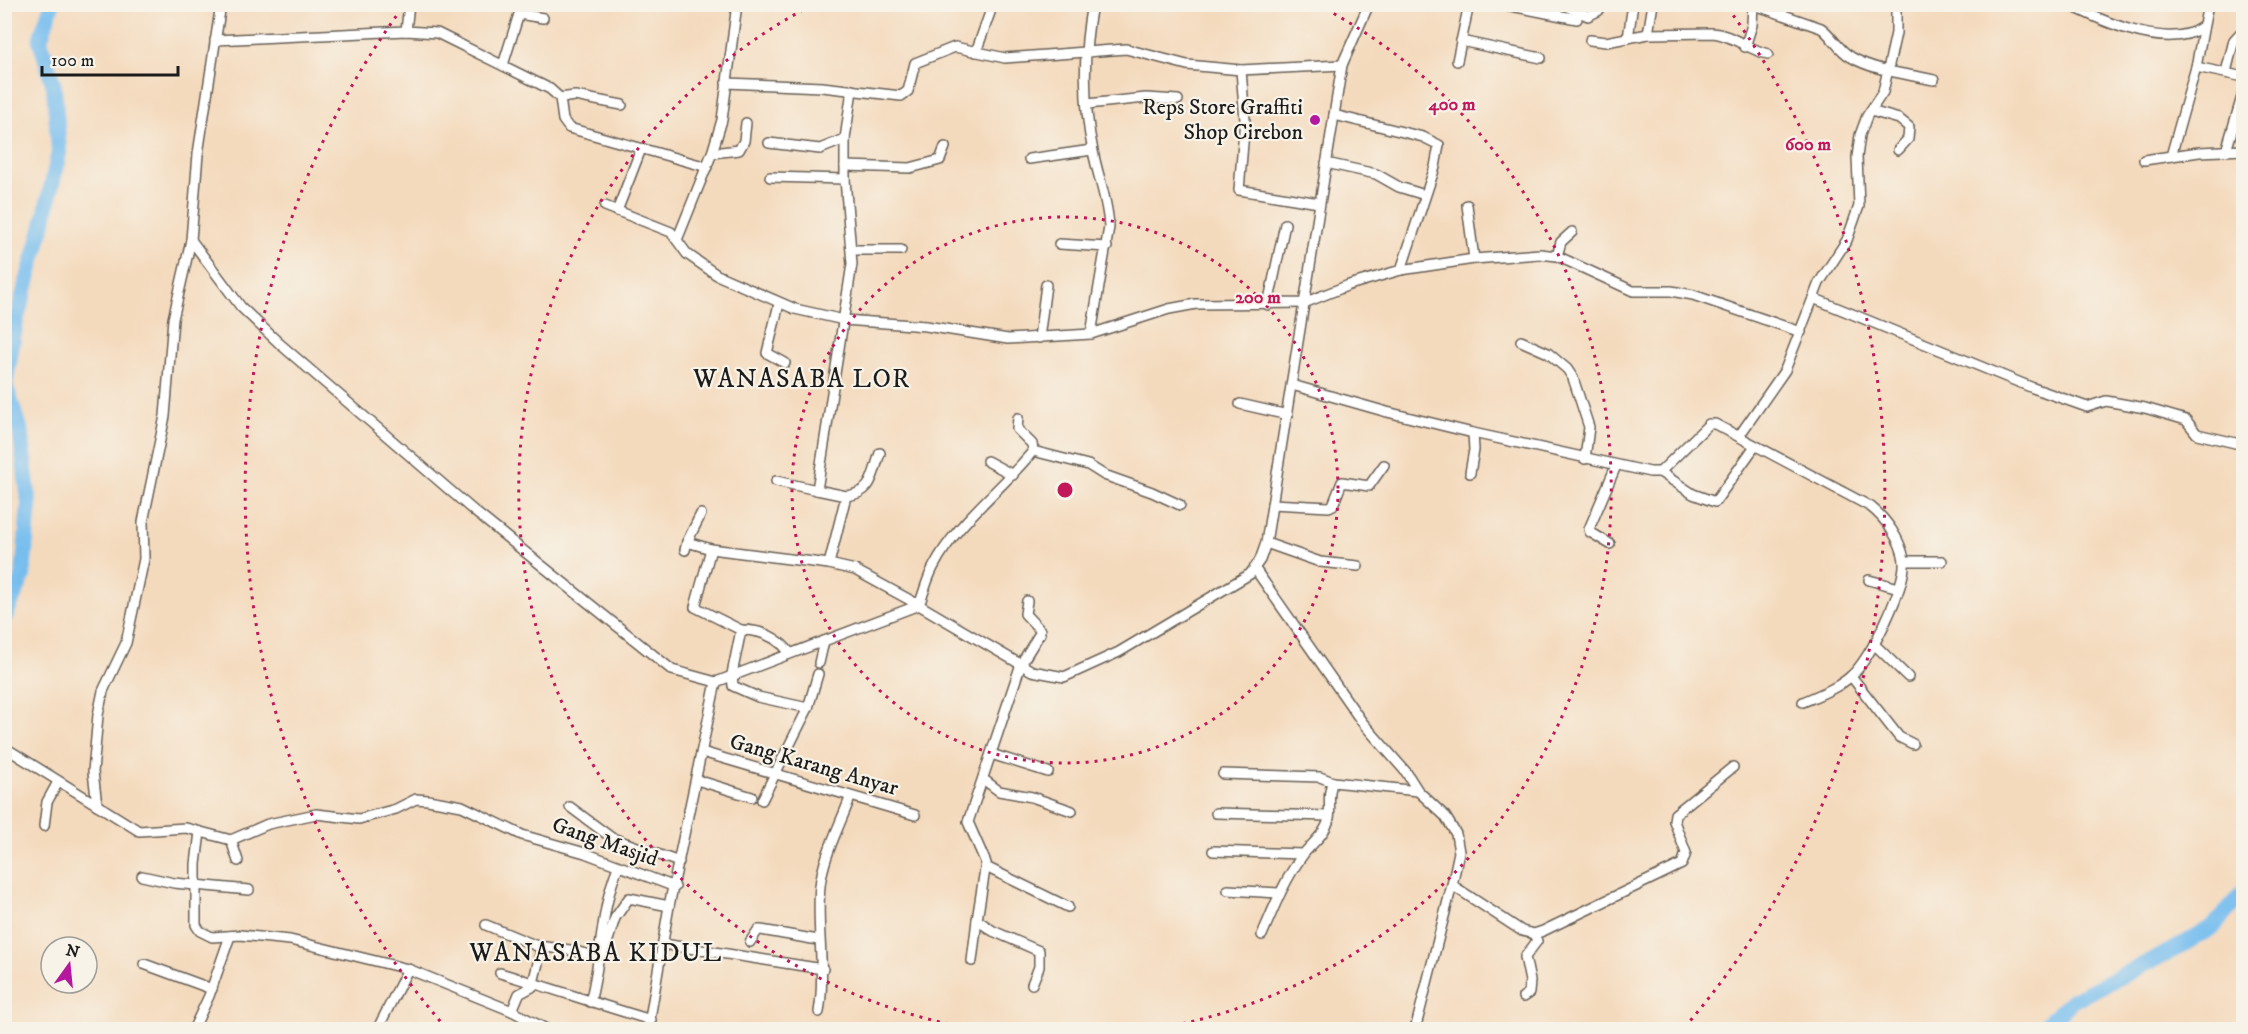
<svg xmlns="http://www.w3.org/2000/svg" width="2248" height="1034" viewBox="0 0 2248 1034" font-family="'IM FELL DW Pica',serif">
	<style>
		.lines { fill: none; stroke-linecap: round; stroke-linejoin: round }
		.river { stroke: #77beef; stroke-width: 16 }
		.minor-casing { stroke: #685e54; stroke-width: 12 }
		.minor { stroke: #fff; stroke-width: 9 }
		.ring { fill: none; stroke: #c2185b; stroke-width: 3; stroke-dasharray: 3 6 }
		.poi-dot { fill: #b5179e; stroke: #f7f3e8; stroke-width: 2 }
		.labels { text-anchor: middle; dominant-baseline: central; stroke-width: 4.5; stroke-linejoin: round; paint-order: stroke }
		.poi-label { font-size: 22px; fill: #1c1c1c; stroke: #f7f3e8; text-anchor: end }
		.street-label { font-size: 22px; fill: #1c1c1c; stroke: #f7f3e8 }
		.quarter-label { font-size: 26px; letter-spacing: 1.5px; fill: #1c1c1c; stroke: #f7f3e8 }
		.centre { fill: #c2185b; stroke: #f7f3e8; stroke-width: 3 }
		.ring-label { font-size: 18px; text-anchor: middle; font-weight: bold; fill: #c2185b; stroke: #f7f3e8; stroke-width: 4.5; stroke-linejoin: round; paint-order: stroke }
	</style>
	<rect width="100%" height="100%" fill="#f7f3e8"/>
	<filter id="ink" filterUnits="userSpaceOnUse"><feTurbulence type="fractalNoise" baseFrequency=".0167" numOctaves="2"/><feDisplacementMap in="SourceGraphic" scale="12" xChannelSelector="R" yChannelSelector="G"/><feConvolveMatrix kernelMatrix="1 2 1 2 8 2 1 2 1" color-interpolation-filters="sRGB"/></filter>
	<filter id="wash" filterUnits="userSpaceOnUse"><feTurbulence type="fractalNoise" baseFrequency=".008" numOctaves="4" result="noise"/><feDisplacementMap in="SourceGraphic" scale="24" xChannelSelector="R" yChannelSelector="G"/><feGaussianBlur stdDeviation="1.35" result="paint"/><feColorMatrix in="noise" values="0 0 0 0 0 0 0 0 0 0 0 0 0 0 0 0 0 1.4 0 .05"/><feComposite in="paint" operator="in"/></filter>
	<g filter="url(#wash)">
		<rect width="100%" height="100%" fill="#f4dabd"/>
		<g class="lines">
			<g class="river">
				<path d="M4 618 23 576 29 503 20 428 5 385 16 321 43 225 59 152 54 87 40 40 52 4"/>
				<path d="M2040 1030 2073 1000 2177 948 2214 926 2244 891"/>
			</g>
		</g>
	</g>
	<g filter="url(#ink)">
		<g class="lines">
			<defs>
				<g id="minor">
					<path d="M1501 4 1577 19"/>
					<path d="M1561 4 1588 16 1598 11 1604 4"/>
					<path d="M1752 4 1821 28C1831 34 1838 50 1851 57 1874 71 1908 74 1934 80"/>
					<path d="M2066 4 2078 9 2080 4"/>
					<path d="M2078 9C2109 24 2171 50 2202 27"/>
					<path d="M406 31 409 4"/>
					<path d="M1648 34 1653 4"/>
					<path d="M1628 38 1633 4"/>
					<path d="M215 40 406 31 437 33 550 89 560 98 563 120 569 128 707 167"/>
					<path d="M1590 40 1606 42 1648 34 1712 33C1731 34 1749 50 1768 54"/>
					<path d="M1461 41 1541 58"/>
					<path d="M1745 47 1752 25 1753 4"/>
					<path d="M976 52 993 4"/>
					<path d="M1457 61 1469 4"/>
					<path d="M503 65 519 14 543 18"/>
					<path d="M2196 67 2244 77"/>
					<path d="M1241 70 1245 120 1239 190 1319 203"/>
					<path d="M2226 72 2234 40 2244 29"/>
					<path d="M726 83 822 87 901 96 908 91 915 63 955 47 1005 58 1126 49 1187 65 1241 70 1342 65"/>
					<path d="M560 98 575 96 622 105"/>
					<path d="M1087 104 1146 98 1178 100"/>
					<path d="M1871 111 1899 119 1909 127 1908 139 1898 150"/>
					<path d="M1334 115 1423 137 1439 145 1435 167 1401 270"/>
					<path d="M769 143 820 149 845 139"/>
					<path d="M2226 151 2244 90"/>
					<path d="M712 153 739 150 744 141 746 123"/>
					<path d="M2171 156 2196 67 2208 4"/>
					<path d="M1029 159 1092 150"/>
					<path d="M2144 160 2199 152 2244 150"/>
					<path d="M1326 163 1376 174 1399 187 1425 195"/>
					<path d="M845 166 910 168 940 160 945 147"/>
					<path d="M770 177 845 179"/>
					<path d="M1467 205 1474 259"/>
					<path d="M605 206 671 232 687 254 717 275 795 309 844 320 926 326 1008 339 1091 334 1169 309 1196 304 1304 303 1349 285 1401 270 1474 259 1540 254 1557 256 1633 291H1671L1693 295 1801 332"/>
					<path d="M617 211 641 149"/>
					<path d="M191 240 241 307 280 344 474 511 672 670 716 682"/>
					<path d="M677 240 712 153 722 120 737 4"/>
					<path d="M1059 244 1107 247"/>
					<path d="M853 250H901"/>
					<path d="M1557 256 1561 242 1572 232"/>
					<path d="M1813 298 2033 388 2087 407 2106 401 2145 408 2186 420 2197 434 2244 445"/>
					<path d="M779 304 767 353 785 363"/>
					<path d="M1268 305 1285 224"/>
					<path d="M1091 334 1109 227C1108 201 1098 177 1093 151 1083 105 1083 51 1092 4"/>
					<path d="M1039 338 1046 285"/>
					<path d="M1521 341 1548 353 1567 369 1573 378 1589 427 1585 459"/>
					<path d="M1292 385 1387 412 1473 433 1650 472H1660L1709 424H1715L1871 507C1886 519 1901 540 1904 560 1907 585 1870 660 1851 676 1838 688 1819 695 1803 702"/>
					<path d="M1240 404 1288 415"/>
					<path d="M1739 436 1785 370 1819 283 1847 240 1859 206 1857 157 1860 135 1867 116 1883 92 1896 33V4"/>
					<path d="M1033 451 1088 465 1104 475 1152 492 1180 505"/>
					<path d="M987 461 1013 475"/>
					<path d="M1660 472 1693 494 1715 502 1755 446"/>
					<path d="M1470 473 1474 450 1473 433"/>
					<path d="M776 481 817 490"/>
					<path d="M846 496C873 493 872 476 880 453"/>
					<path d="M1272 504 1329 507 1333 505 1342 482 1369 486 1384 465"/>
					<path d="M687 542 701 514"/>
					<path d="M1266 543 1320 562 1358 566"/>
					<path d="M1610 544 1590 532 1589 529 1616 466"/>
					<path d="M711 549 695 607 741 630 732 674 733 686 758 697 808 708"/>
					<path d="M685 550 687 542 711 549 829 564 855 570 919 605C924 593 927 578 934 566 956 523 1002 489 1033 451L1032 444 1017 429 1018 418"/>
					<path d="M1904 561H1942"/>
					<path d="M829 564 846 496 817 490 852 264 845 179V139L852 90"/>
					<path d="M1255 569 1362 722 1406 772 1418 791 1445 816 1456 834 1459 852 1452 885 1415 1030"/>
					<path d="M1869 580 1899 588"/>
					<path d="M1027 601 1025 614 1040 630V633L1021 664 968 822 986 863 977 920 993 931 1039 951V967L1032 984"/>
					<path d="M741 630C762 630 778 637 790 653"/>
					<path d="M1874 644 1908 677"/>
					<path d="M819 663 824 641"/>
					<path d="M1851 676 1899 737 1913 744"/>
					<path d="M4 747 139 831 186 828 231 840 268 824 316 814 359 819 396 809 416 799 428 800 462 806 522 835 585 853 675 887"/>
					<path d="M702 752 915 815"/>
					<path d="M991 754 1048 772"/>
					<path d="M1223 774 1320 777 1333 782"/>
					<path d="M983 779 999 791 1032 797 1072 811"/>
					<path d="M697 780 752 797"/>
					<path d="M762 800 808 708 818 674"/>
					<path d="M97 805 93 772 98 715 103 691 126 643 144 559 143 522 165 416 173 319 191 240 198 154 221 4"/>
					<path d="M570 807 612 838 679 862"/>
					<path d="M1216 813 1329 816"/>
					<path d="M44 826 47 802 58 782"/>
					<path d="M200 832 196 864V925L200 931 212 937 240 935 290 940 408 969 512 1011 548 1030"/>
					<path d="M231 840 238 861"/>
					<path d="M1213 851 1303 854"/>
					<path d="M986 867 1068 907"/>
					<path d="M142 876 174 883 249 890"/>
					<path d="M1452 885 1522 931 1534 934 1543 931 1682 864 1686 853 1674 821 1675 814 1733 767"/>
					<path d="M1228 890 1278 893"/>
					<path d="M486 925 537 946 570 950 599 957 604 953 615 918 629 898 669 906"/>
					<path d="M1262 935C1274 907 1284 881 1302 856 1309 846 1320 839 1326 827 1334 813 1325 796 1333 782L1418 791"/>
					<path d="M750 942 758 930H761L818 940"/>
					<path d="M663 944 823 969"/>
					<path d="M972 961 977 920"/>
					<path d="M144 964 212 989"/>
					<path d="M500 973C551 988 600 1005 651 1020"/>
					<path d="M1523 997 1529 993 1530 981 1525 957 1537 941 1534 934"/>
					<path d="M590 1002C602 958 600 910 618 867"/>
					<path d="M512 1011 519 994 532 987 542 947"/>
					<path d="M819 1012C826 970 816 929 820 886 823 857 840 825 850 798"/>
					<path d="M193 1030 209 996 230 936"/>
					<path d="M377 1030 408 969"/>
					<path d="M648 1030 669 906 716 682 919 605 1032 671 1064 677 1119 652 1250 574 1260 560 1266 543 1342 65 1369 4"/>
				</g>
			</defs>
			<use href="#minor" class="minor-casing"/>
			<use href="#minor" class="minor"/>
		</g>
	</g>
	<g class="ring">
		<circle cx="1065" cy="490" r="273"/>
		<path d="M975 1029A547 547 0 0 1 812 5M1318 5A547 547 0 0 1 1155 1029"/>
		<path d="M446 1028A820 820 0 0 1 402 8M1728 8A820 820 0 0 1 1684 1028"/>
	</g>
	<circle class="poi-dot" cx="1315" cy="120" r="6"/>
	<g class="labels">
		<g class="poi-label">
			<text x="1303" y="107">Reps Store Graffiti<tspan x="1303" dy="25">Shop Cirebon</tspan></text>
		</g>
		<g class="street-label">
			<text transform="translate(814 765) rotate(16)">Gang Karang Anyar</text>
			<text transform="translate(605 842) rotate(19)">Gang Masjid</text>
		</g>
		<g class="quarter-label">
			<text x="802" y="379">WANASABA LOR</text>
			<text x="596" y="953">WANASABA KIDUL</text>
		</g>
	</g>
	<circle cx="1065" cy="490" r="9" class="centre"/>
	<g class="ring-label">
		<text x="1452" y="110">400 m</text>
		<text x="1808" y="150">600 m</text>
		<text x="1258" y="303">200 m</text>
	</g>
	<rect width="2248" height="1034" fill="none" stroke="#f7f3e8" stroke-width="24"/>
	<g transform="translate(69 965) rotate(15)"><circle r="28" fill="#f7f3e8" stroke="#9f9d96" stroke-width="1.5"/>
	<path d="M0-4.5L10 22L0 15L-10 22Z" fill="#b5179e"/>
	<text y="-9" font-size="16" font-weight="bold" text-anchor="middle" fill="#1c1c1c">N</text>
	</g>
	<path d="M42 66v9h136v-9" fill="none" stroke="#1c1c1c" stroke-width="3"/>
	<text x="51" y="66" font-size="18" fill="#1c1c1c" stroke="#f7f3e8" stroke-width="4.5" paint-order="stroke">100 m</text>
</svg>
